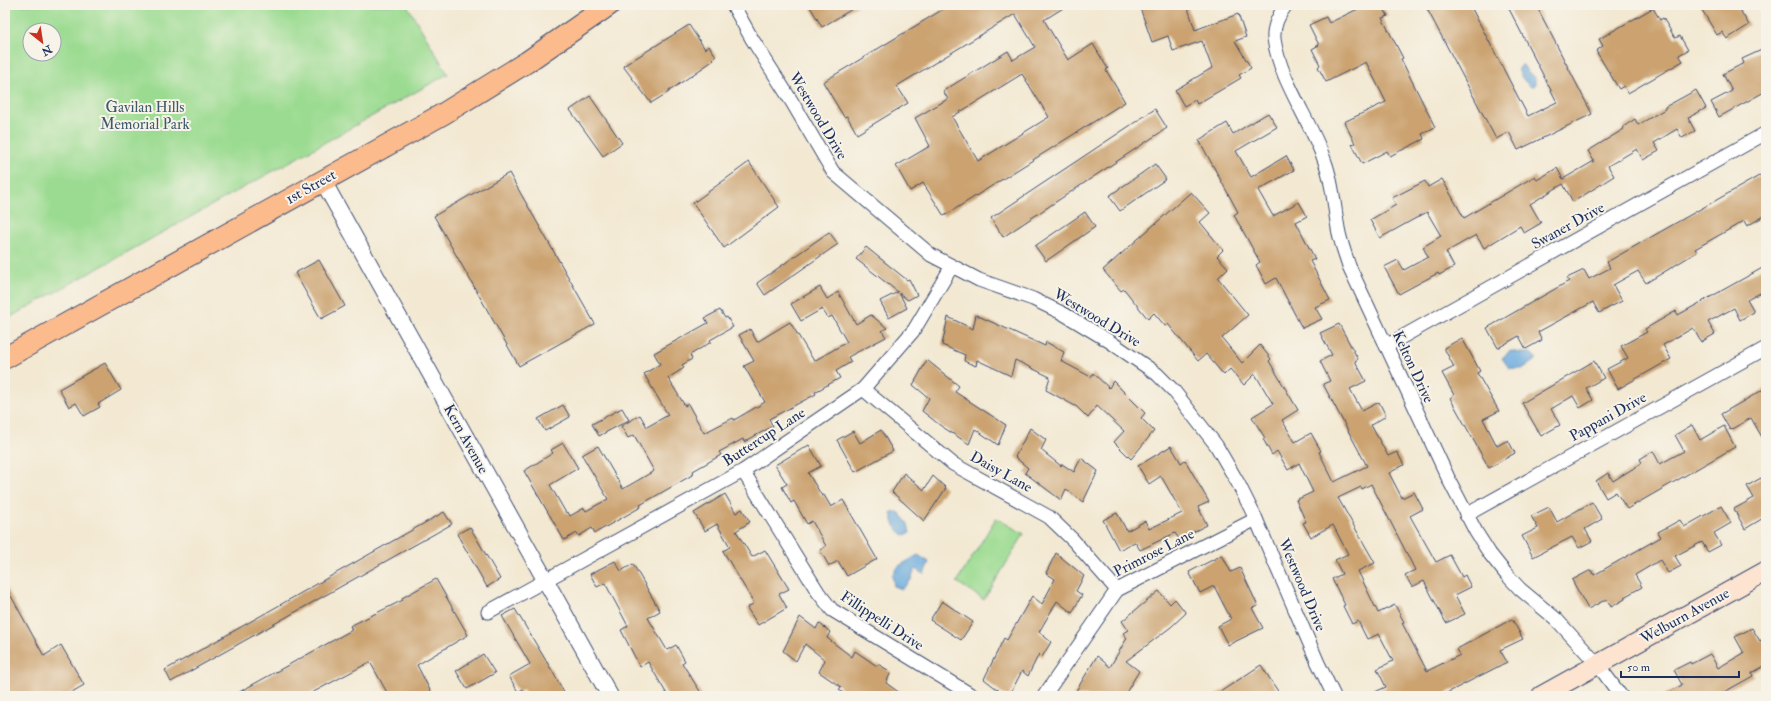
<svg xmlns="http://www.w3.org/2000/svg" width="1771" height="701" viewBox="0 0 1771 701" font-family="'IM FELL Double Pica',serif">
	<style>
		.green { fill: #9bdb91; stroke: #5b8578; fill-rule: evenodd }
		.water { fill: #69aadd; stroke: #426c9e }
		.building { fill: #cba270; fill-rule: evenodd }
		.lines { fill: none; stroke-linecap: round; stroke-linejoin: round }
		.minor-casing { stroke: #3b4b70; stroke-width: 15 }
		.tertiary-casing { stroke: #3b4b70; stroke-width: 18 }
		.secondary-casing { stroke: #3b4b70; stroke-width: 21 }
		.primary-casing { stroke: #3b4b70; stroke-width: 23 }
		.minor { stroke: #fff; stroke-width: 13 }
		.tertiary { stroke: #fff; stroke-width: 16 }
		.secondary { stroke: #fde4d1; stroke-width: 19 }
		.primary { stroke: #fbbb8d; stroke-width: 21 }
		.labels { text-anchor: middle; dominant-baseline: central; stroke-width: 4; stroke-linejoin: round; paint-order: stroke }
		.park-label { font-size: 15px; fill: #3b5a6b; stroke: #f7f3e8 }
		.street-label { font-size: 15px; fill: #1b2f5e; stroke: #f7f3e8 }
	</style>
	<rect width="100%" height="100%" fill="#f7f3e8"/>
	<filter id="ink" filterUnits="userSpaceOnUse"><feTurbulence type="fractalNoise" baseFrequency=".025" numOctaves="2"/><feDisplacementMap in="SourceGraphic" scale="8" xChannelSelector="R" yChannelSelector="G"/><feConvolveMatrix kernelMatrix="1 2 1 2 8 2 1 2 1" color-interpolation-filters="sRGB"/></filter>
	<filter id="wash" filterUnits="userSpaceOnUse"><feTurbulence type="fractalNoise" baseFrequency=".012" numOctaves="4" result="noise"/><feDisplacementMap in="SourceGraphic" scale="16" xChannelSelector="R" yChannelSelector="G"/><feGaussianBlur stdDeviation="0.9" result="paint"/><feColorMatrix in="noise" values="0 0 0 0 0 0 0 0 0 0 0 0 0 0 0 0 0 1.4 0 .05"/><feComposite in="paint" operator="in"/></filter>
	<g filter="url(#wash)">
		<rect width="100%" height="100%" fill="#f3e9d3"/>
		<g class="green">
			<path d="M5 5H407L448 74 5 320ZM30 30H54V54H30Z"/>
			<path d="M996 518 1024 534 984 600 957 582Z"/>
		</g>
		<g class="water">
			<path d="M1521 65H1523L1529 74 1535 77V85L1531 87C1524 81 1520 77 1518 68Z"/>
			<path d="M1510 351 1521 353H1531L1537 359 1522 369 1509 368 1502 358Z"/>
			<path d="M899 512 908 524 910 533 904 535C896 530 893 523 891 513Z"/>
			<path d="M918 555 929 562 924 574 915 569 911 580 902 589 894 586 892 575 899 566Z"/>
		</g>
		<g id="blocks">
			<g class="building">
				<path d="M809 5H859L822 27Z"/>
				<path d="M950 5H1068L1044 20 1068 60 1093 44 1108 69 1106 70 1125 102 944 216 923 183 910 191 896 166 930 146 915 118 948 99 943 91 1008 51 1013 60 1035 47 1015 14 897 86 908 103 857 134 847 116 844 117 823 82ZM1022 74 1049 117 978 161 952 117Z"/>
				<path d="M1139 5H1187L1195 30 1238 14 1246 37 1235 41 1251 68 1239 75 1241 78 1197 104 1195 100 1184 106 1175 90 1212 68 1202 41 1173 51 1168 36 1152 42Z"/>
				<path d="M1366 5H1382L1388 16 1382 18 1403 58 1401 59 1435 127 1422 134 1424 139 1390 156 1387 151 1362 164 1352 144 1355 143 1344 122 1386 102 1366 62 1326 82 1318 67 1320 65 1312 49 1319 45 1309 25 1326 17 1329 23Z"/>
				<path d="M1425 5H1470L1528 116 1557 102 1507 5H1536L1592 114 1518 150 1509 132 1496 139Z"/>
				<path d="M1699 5H1737L1749 25 1727 39 1722 32 1717 35Z"/>
				<path d="M1653 8 1660 20 1663 18 1675 38 1680 36 1688 50 1679 55 1683 61 1628 93 1624 86 1619 89 1596 51 1603 46 1599 39Z"/>
				<path d="M689 25 705 49 709 46 716 56 713 59 714 60 669 91V92L651 103 623 66Z"/>
				<path d="M1766 48V91L1719 117 1711 102 1732 91 1723 74 1744 63 1742 59Z"/>
				<path d="M1696 90 1706 108 1688 118 1695 131 1682 138 1677 129 1654 143 1659 151 1643 160 1637 149 1608 166 1614 176 1573 202 1563 184 1530 204 1541 223 1524 233 1520 226 1484 248 1476 235 1446 252 1454 267 1439 275 1438 273 1399 294 1384 267 1398 260 1404 270 1428 257 1423 247 1441 236 1427 212 1380 238 1370 220 1396 205 1392 198 1425 181 1428 187 1442 179 1464 218 1535 176 1537 180 1557 168 1563 179 1594 161 1588 151 1624 129 1623 127 1635 119 1638 125 1665 109V107Z"/>
				<path d="M590 96 622 143 603 156 570 110Z"/>
				<path d="M1155 109 1167 128 1003 237 991 218Z"/>
				<path d="M1268 113 1277 127 1236 151 1251 177 1286 156 1294 170 1258 190 1273 216 1299 202 1307 216 1296 222 1315 259 1310 261 1330 300 1315 307 1322 319 1302 328 1276 278 1266 284 1256 265 1260 262 1234 215 1238 212 1199 140 1227 123 1233 134Z"/>
				<path d="M749 162 779 207 724 248 693 203Z"/>
				<path d="M1155 164 1166 179 1120 211 1109 196Z"/>
				<path d="M1766 172V215L1747 226 1744 221 1695 249 1697 252 1646 283 1638 271 1613 285 1622 301 1599 313 1593 302 1538 332 1542 340 1526 349 1519 336 1498 348 1487 328 1569 281 1567 278 1584 270 1589 279 1610 268 1607 262Z"/>
				<path d="M509 173 595 324 519 366 434 216Z"/>
				<path d="M1191 192 1210 213 1200 222 1223 250 1217 256 1228 268 1218 278 1248 315 1222 338 1242 363 1260 345 1271 359 1269 361 1298 410 1282 420 1295 442 1311 433 1321 451 1319 452 1334 482 1367 466 1323 384 1330 381 1320 361 1332 355 1320 333 1339 324 1358 359 1355 361 1366 381 1350 389 1362 411 1379 402 1386 416 1371 425 1388 456 1397 452 1404 465 1389 473 1402 498 1414 492 1423 509 1410 516 1436 562 1450 555 1462 577 1465 575 1471 587 1455 595 1465 614 1446 623 1424 581 1412 587 1405 575 1415 570 1404 548 1371 484 1362 489 1361 487 1338 498 1375 563 1358 571 1378 613 1395 605 1404 622 1402 623 1427 671 1460 655 1457 649 1512 619 1523 639 1500 650 1507 662 1441 696H1366L1386 687 1377 669 1393 661 1379 634 1367 639 1358 621 1352 624 1343 606 1345 605 1332 579 1342 574 1335 560 1348 554 1333 525 1311 537 1303 523 1306 522 1296 500 1313 492 1299 463 1288 470 1277 451 1272 455 1263 439 1265 438 1252 417 1273 404 1255 374 1244 385 1230 369 1224 375 1206 354 1198 361 1168 324 1165 326 1154 313 1148 319 1124 289 1121 291 1103 270Z"/>
				<path d="M1085 212 1095 227 1046 261 1035 246Z"/>
				<path d="M829 232 838 244 765 295 757 283Z"/>
				<path d="M866 247 907 280 909 279 917 295 908 300 899 293 907 308 889 318 880 301 898 292 856 259Z"/>
				<path d="M319 260 345 306 321 319 295 273Z"/>
				<path d="M1766 266V290L1747 300 1754 312 1740 320 1734 308 1708 322 1715 334 1701 342 1693 328 1663 345 1671 359 1618 389 1607 369 1628 358 1621 346 1647 332 1645 329 1676 311 1678 315Z"/>
				<path d="M820 287 827 299 838 292 856 324 871 315 887 328 882 331 886 337 848 357 851 362 836 371 840 378 815 392 816 394 769 419 773 426 744 442 743 439 719 452 721 455 693 471 694 474 640 505 641 507 595 533 592 528 579 536 577 533 564 540 524 471 553 453 551 450 563 443 578 468 550 485 566 513 568 512 570 516 584 508 586 511 608 499 582 455 598 446 623 489 654 471 634 435 628 438 621 426 640 415 647 427 668 415 644 374 660 364 654 353 708 323 705 318 720 310 725 318 727 317 733 327 710 340 711 342 690 355 692 359 682 365 684 368 668 378 685 406 688 404 704 433 733 418 734 420 765 402 744 366 754 361 739 335 750 329 757 342 790 322 814 361 847 342 832 316 828 318 822 309 801 321 791 304Z"/>
				<path d="M976 315 1045 346 1046 342 1064 352 1061 361 1091 377 1093 373 1109 388 1113 381 1145 413 1141 418 1154 431 1131 459 1114 442 1124 431 1097 406 1088 418 1077 407 1046 390 1050 377 1015 360 1011 376 977 360 976 366 964 361 965 355 942 345 948 317 973 329Z"/>
				<path d="M1462 338 1480 371 1477 373 1499 411 1483 419 1497 446 1508 440 1515 453 1489 468 1450 398 1454 395 1442 373 1454 367 1444 348Z"/>
				<path d="M927 360 959 386 955 392 1006 425 998 445 975 429 969 444 941 426 922 411 929 398 913 385Z"/>
				<path d="M1594 361 1604 378 1586 388 1593 400 1580 408 1573 396 1551 409 1560 425 1541 436 1522 403Z"/>
				<path d="M105 363 121 390 98 404 100 407 84 416 76 403 69 407 59 389Z"/>
				<path d="M1766 388V444L1751 418 1730 430 1721 414Z"/>
				<path d="M563 405 570 417 545 431 538 419Z"/>
				<path d="M622 408 629 420 599 436 592 424Z"/>
				<path d="M1692 425 1700 440 1724 426 1735 447 1627 509 1616 492 1606 498 1596 481 1608 473 1613 481 1642 463 1640 459 1653 451 1660 464 1684 451 1675 435Z"/>
				<path d="M1030 428 1046 440 1041 450 1061 466 1062 464 1074 472 1081 458 1098 471 1083 502 1066 489 1061 500 1025 473 1028 468 1015 457Z"/>
				<path d="M881 430 893 451 855 472 837 440 853 431 860 443Z"/>
				<path d="M809 445 821 466 808 473 822 496 824 495 831 507 843 500 877 559 847 576 838 561 829 566 820 550 826 546 812 521 807 524 794 501 791 503 782 487 787 484 775 465Z"/>
				<path d="M1171 446 1181 463 1185 460 1209 502 1198 507 1207 525 1179 539 1175 533 1140 550 1135 542 1119 550 1103 520 1117 513 1127 531 1145 521 1149 529 1182 513 1161 476 1149 484 1138 466Z"/>
				<path d="M904 473 924 490 933 476 946 488 924 521 892 492Z"/>
				<path d="M1761 478 1766 486V519L1765 517 1745 529 1734 509 1754 498 1747 486Z"/>
				<path d="M725 494 736 513 742 509 750 522 736 531 752 557 765 550 789 589 779 594 787 608 758 625 747 608 754 603 723 551 730 547 717 524 705 531 694 513Z"/>
				<path d="M1592 502 1602 519 1585 529 1592 541 1579 548 1572 537 1533 557 1522 536 1538 528 1531 516 1549 507 1557 522Z"/>
				<path d="M1721 506 1731 523 1714 533 1721 545 1708 552 1702 542 1675 556 1681 566 1668 573 1660 560 1635 575 1642 587 1624 597 1625 599 1611 607 1607 599 1588 609 1572 580 1591 570 1594 575 1661 537 1658 532 1680 520 1684 527Z"/>
				<path d="M444 512 452 524 171 682 165 670Z"/>
				<path d="M470 527 500 579 487 587 457 534Z"/>
				<path d="M1056 553 1084 576 1076 591 1082 595 1072 613 1057 601 1039 632 1051 642 1042 657 1039 654 1028 676 1022 671 1009 696H1006L984 679 1004 638 1007 640 1032 596 1042 604 1055 579 1046 573Z"/>
				<path d="M1222 555 1231 572 1240 568 1258 606 1252 608 1263 628 1228 645 1218 626 1231 619 1214 586 1200 593 1189 572Z"/>
				<path d="M615 561 621 571 633 564 660 611 648 618 667 650 676 645 685 661 682 663 703 696H668L648 662 640 667 621 630 628 626 605 583 597 587 590 574Z"/>
				<path d="M436 579 468 635 417 665 433 696H389L370 662 306 696H232L352 630 350 626 403 600 402 598Z"/>
				<path d="M5 585 44 656 61 645 84 685 65 696H5Z"/>
				<path d="M1159 591 1170 604 1175 599 1186 613 1171 627 1126 661 1139 671 1124 696H1073L1097 656 1110 667 1127 638 1123 633 1128 630 1122 621Z"/>
				<path d="M942 601 973 622 961 640 930 620Z"/>
				<path d="M515 609 554 674 566 696H527L523 689 518 692 509 676 530 664 502 616Z"/>
				<path d="M800 617 816 629 819 623 830 632 827 638 852 657 855 651 877 666 878 664 891 672 886 683 904 696H847L839 690 841 687 819 672 825 660 805 644 796 661 783 651Z"/>
				<path d="M1752 628 1760 641 1766 637V665L1752 673 1753 676 1717 696H1662L1682 685 1674 670 1690 662 1691 664 1710 654 1718 668 1744 653 1735 637Z"/>
				<path d="M483 654 495 673 467 689 456 671Z"/>
				<path d="M1261 665 1281 696H1214Z"/>
			</g>
		</g>
	</g>
	<g filter="url(#ink)">
		<use href="#blocks" fill-opacity="0" stroke="#3b4b70" stroke-width="1"/>
		<g class="lines">
			<defs>
				<g id="minor">
					<path d="M733 5 752 39 792 102 833 172 931 255 979 280 1033 299 1064 314 1109 341 1147 367 1157 374 1174 391 1216 445 1238 483 1256 519 1318 663 1334 696"/>
					<path d="M1286 5C1279 14 1273 27 1274 39 1280 81 1311 121 1325 162 1333 183 1334 206 1338 228 1340 241 1345 253 1349 266L1450 482 1476 532 1490 554 1506 574 1520 589 1556 619 1598 665 1621 696"/>
					<path d="M1386 346 1766 133"/>
					<path d="M863 389 953 464 1049 517 1073 540 1117 590"/>
					<path d="M743 471 818 592 832 610 973 696"/>
					<path d="M1466 515 1766 348"/>
					<path d="M488 612 743 471 863 389 914 330 952 266"/>
					<path d="M1044 696 1117 590 1256 519"/>
				</g>
				<path id="tertiary" d="M323 181 610 696"/>
				<path id="secondary" d="M1541 696 1766 571"/>
				<path id="primary" d="M5 358 443 114 527 62 609 5"/>
			</defs>
			<use href="#minor" class="minor-casing"/>
			<use href="#tertiary" class="tertiary-casing"/>
			<use href="#secondary" class="secondary-casing"/>
			<use href="#primary" class="primary-casing"/>
			<use href="#minor" class="minor"/>
			<use href="#tertiary" class="tertiary"/>
			<use href="#secondary" class="secondary"/>
			<use href="#primary" class="primary"/>
		</g>
	</g>
	<g class="labels">
		<g class="park-label">
			<text x="145" y="107">Gavilan Hills<tspan x="145" dy="17">Memorial Park</tspan></text>
		</g>
		<g class="street-label">
			<text transform="translate(818 116) rotate(59)">Westwood Drive</text>
			<text transform="translate(311 187) rotate(-29)">1st Street</text>
			<text transform="translate(1568 226) rotate(-29)">Swaner Drive</text>
			<text transform="translate(1097 318) rotate(31)">Westwood Drive</text>
			<text transform="translate(1413 367) rotate(65)">Kelton Drive</text>
			<text transform="translate(1608 417) rotate(-29)">Pappani Drive</text>
			<text transform="translate(764 437) rotate(-33)">Buttercup Lane</text>
			<text transform="translate(466 439) rotate(61)">Kern Avenue</text>
			<text transform="translate(1001 472) rotate(29)">Daisy Lane</text>
			<text transform="translate(1154 553) rotate(-27)">Primrose Lane</text>
			<text transform="translate(1302 585) rotate(67)">Westwood Drive</text>
			<text transform="translate(1685 616) rotate(-29)">Welburn Avenue</text>
			<text transform="translate(882 621) rotate(33)">Fillippelli Drive</text>
		</g>
	</g>
	<rect width="1771" height="701" fill="none" stroke="#f7f3e8" stroke-width="20"/>
	<g transform="translate(42 42) rotate(150)"><circle r="19" fill="#f7f3e8" stroke="#9fa5b1"/>
	<path d="M0-3L7 15L0 10L-7 15Z" fill="#c8321e"/>
	<text y="-6" font-size="11" font-weight="bold" text-anchor="middle" fill="#1b2f5e">N</text>
	</g>
	<path d="M1621 671v6h118v-6" fill="none" stroke="#1b2f5e" stroke-width="2"/>
	<text x="1627" y="671" font-size="12" fill="#1b2f5e" stroke="#f7f3e8" stroke-width="3" paint-order="stroke">50 m</text>
</svg>
